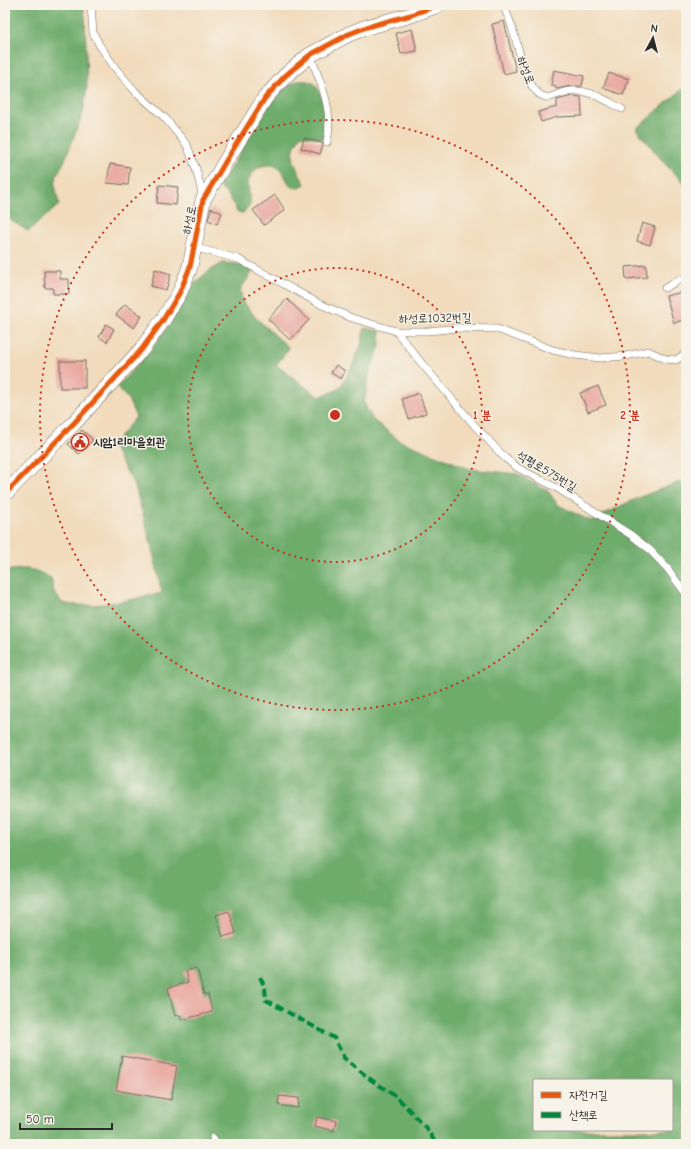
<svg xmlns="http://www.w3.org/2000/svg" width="691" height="1149" viewBox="0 0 691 1149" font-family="'Comic Neue','Poor Story',sans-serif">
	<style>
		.forest { fill: #6eac6c; stroke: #4c6c4c; fill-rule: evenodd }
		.building { fill: #e9a9a1 }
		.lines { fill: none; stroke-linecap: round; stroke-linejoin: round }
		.service-casing { stroke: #70695e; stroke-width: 8 }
		.minor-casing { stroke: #70695e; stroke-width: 16 }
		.service { stroke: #fff; stroke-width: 7 }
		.minor { stroke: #fff; stroke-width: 15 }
		.quiet { stroke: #00873e; stroke-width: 4; stroke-dasharray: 8 4; stroke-linecap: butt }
		.cycleway-casing { stroke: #f7f3e8; stroke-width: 8 }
		.cycleway { stroke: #e8590c; stroke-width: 5 }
		.ring { fill: none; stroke: #c8321e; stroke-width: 2; stroke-dasharray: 2 4 }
		.labels { text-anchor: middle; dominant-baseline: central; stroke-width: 3; stroke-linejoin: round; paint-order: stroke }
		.street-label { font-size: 12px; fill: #2b2b2b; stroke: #f7f3e8 }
		.poi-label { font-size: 12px; font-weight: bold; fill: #2b2b2b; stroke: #f7f3e8; text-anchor: start }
		.centre { fill: #c8321e; stroke: #f7f3e8; stroke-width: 2 }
		.ring-label { font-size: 12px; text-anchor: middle; font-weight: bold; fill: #c8321e; stroke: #f7f3e8; stroke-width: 3; stroke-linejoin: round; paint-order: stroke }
	</style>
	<rect width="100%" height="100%" fill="#f7f3e8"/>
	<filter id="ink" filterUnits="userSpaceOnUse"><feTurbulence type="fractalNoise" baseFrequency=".025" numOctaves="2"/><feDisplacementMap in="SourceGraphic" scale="8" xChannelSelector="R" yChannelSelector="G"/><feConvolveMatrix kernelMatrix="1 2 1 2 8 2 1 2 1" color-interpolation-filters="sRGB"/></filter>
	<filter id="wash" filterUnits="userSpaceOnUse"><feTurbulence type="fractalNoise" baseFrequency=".012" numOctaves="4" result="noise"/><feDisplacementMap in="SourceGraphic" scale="16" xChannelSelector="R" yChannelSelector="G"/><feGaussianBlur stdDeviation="0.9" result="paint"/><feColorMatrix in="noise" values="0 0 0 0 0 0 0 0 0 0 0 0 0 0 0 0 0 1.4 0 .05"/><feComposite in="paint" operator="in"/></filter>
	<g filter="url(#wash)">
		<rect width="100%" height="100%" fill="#f1dbbc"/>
		<g class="forest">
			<path d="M5 5H35L37 7 38 5H83L85 16 87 87 83 113 64 162 57 174 55 185 59 205 28 231 5 217Z"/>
			<path d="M297 81C302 81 308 80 313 83 320 86 326 112 326 121 326 127 325 133 323 139L301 135C287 155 294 164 305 184L298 188 290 186C285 176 282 166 270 165 258 164 250 173 248 184 248 190 251 196 250 203 250 207 246 210 243 213L237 212C233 201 229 195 220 188V185L267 109 279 94 288 86Z"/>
			<path d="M686 86V184L667 166 636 129Z"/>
			<path d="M223 263 237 264 253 271 240 290 242 300 255 317 289 348 276 365 319 397 339 389 351 369 362 342 364 328 380 331V346L369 375 364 403 373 420 400 441 470 469 517 474 548 491 558 505 591 521C622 504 653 491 686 480V1144H5V571C28 568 31 567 51 578L54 592 62 603C92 610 132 599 162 593L152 547 135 486 112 446 136 417 128 399 117 387 149 352 172 320 191 286 209 271ZM534 1080H672V1130H534Z"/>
		</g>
		<g id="blocks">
			<g class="building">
				<path d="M504 21 516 71 504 74 492 24Z"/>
				<path d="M412 29 417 51 401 54 396 33Z"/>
				<path d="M554 70 584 76 582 86H571L556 89V86L551 85Z"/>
				<path d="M609 73 629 79 623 95 603 88Z"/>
				<path d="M572 96 581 97 582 116 557 117 541 122 538 112 557 107V100Z"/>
				<path d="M304 138 322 143 323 145 320 154 301 148Z"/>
				<path d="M110 164 130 167 128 185 107 183Z"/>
				<path d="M159 185 178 187 176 205 157 203Z"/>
				<path d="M275 195 285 210 264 225 253 210Z"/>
				<path d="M211 208 222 213 217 224 208 220Z"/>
				<path d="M642 223 655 227 650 245 637 241Z"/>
				<path d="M646 265 647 277 626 279 625 267Z"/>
				<path d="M155 269 171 274 166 290 151 286Z"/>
				<path d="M44 271H60V279H69V294H53V288H45Z"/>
				<path d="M686 291V319L674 323 666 296Z"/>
				<path d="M287 299 309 320 290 340 268 319Z"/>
				<path d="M125 304 142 316 134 328 116 315Z"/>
				<path d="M106 324 114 329 107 342 99 337Z"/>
				<rect x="60" y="361" width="25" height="27"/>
				<path d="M336 365 345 371 341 379 331 373Z"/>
				<path d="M598 386 606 405 588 412 580 393Z"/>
				<path d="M419 393 426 413 409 419 402 399Z"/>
				<path d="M82 430 93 440 79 454 68 444Z"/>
				<path d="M229 911 236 933 223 937 216 915Z"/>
				<path d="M197 968 204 995 208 994 212 1012 181 1020 180 1015 175 1016 168 988 188 982 185 971Z"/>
				<path d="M122 1056 177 1066 171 1100 116 1090Z"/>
				<path d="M279 1096 299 1098 298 1108 278 1105Z"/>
				<path d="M317 1117 336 1121 334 1131 315 1126Z"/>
			</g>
		</g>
	</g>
	<g filter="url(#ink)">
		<use href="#blocks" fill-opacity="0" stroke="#70695e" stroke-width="1"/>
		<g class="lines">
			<defs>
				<g id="service">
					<path d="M91 5 93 33 100 46 116 69 135 91 165 118 187 145 196 169 203 197"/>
					<path d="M503 5C507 14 511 22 513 31 519 48 524 79 536 91 539 95 545 98 549 97 554 97 559 93 564 92 586 87 604 99 622 109"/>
					<path d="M310 55C321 83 334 111 327 142"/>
					<path d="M193 247 238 259 320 304 352 318 396 331H428L459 328 497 329 553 350 575 355 600 358 626 356 648 351 666 359 676 360 686 353"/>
					<path d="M665 288 679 280H686"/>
					<path d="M396 331 423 365 475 426 505 458 518 468 557 488 631 535 649 549 667 568 686 594"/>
					<path d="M213 1138 217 1144"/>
				</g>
				<path id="minor" d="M5 494 74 423 142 349 163 320 180 292 190 267 203 200 227 159 265 98 285 76 310 55 349 34 367 27 411 15 438 5"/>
			</defs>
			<use href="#service" class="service-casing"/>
			<use href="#minor" class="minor-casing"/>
			<use href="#service" class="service"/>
			<use href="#minor" class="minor"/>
			<path class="quiet" d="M260 977 265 988 266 1000 334 1038 344 1058 370 1079 398 1098 427 1129 436 1144"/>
			<defs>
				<path id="cycleway" d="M5 494 74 423 142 349 163 320 180 292 190 267 203 200 227 159 265 98 285 76 310 55 349 34 367 27 411 15 438 5"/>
			</defs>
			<use href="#cycleway" class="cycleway-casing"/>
			<use href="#cycleway" class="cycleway"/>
		</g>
	</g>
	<g class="ring">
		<circle cx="335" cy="415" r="147"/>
		<circle cx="335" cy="415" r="295"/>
	</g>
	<defs>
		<symbol id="civic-ring" viewBox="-11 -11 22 22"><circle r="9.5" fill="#f7f3e8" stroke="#c8321e" stroke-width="1.5"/><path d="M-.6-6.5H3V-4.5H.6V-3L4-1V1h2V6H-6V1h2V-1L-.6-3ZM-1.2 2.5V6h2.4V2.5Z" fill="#c8321e"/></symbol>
	</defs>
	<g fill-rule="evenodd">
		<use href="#civic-ring" x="70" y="432" width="20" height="20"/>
	</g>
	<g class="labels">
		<g class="street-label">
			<text transform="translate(526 70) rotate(69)">하성로</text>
			<text transform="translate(189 220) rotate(-78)">하성로</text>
			<text transform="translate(435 318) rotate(-1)">하성로1032번길</text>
			<text transform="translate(547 471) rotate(31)">석평로575번길</text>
		</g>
		<g class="poi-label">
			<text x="93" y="442">시암1리마을회관</text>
		</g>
	</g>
	<circle cx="335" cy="415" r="6" class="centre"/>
	<g class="ring-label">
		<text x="482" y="419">1 분</text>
		<text x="630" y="419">2 분</text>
	</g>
	<rect width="691" height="1149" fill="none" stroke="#f7f3e8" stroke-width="20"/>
	<rect x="533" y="1079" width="140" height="52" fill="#f7f3e8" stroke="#a5a39c"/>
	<rect x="541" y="1092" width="20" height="6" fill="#e8590c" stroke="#a5a39c"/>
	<text x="569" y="1099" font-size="12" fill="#2b2b2b">자전거길</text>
	<rect x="541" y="1112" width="20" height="6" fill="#00873e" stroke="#a5a39c"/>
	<text x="569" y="1119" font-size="12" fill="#2b2b2b">산책로</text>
	<g transform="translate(653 38) rotate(7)" stroke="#f7f3e8" stroke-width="3" paint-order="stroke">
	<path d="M0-3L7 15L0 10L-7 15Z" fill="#2b2b2b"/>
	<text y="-6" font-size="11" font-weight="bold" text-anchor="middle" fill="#2b2b2b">N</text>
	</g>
	<path d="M20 1123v6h92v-6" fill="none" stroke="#2b2b2b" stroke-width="2"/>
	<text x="26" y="1123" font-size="12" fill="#2b2b2b" stroke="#f7f3e8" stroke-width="3" paint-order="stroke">50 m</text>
</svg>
